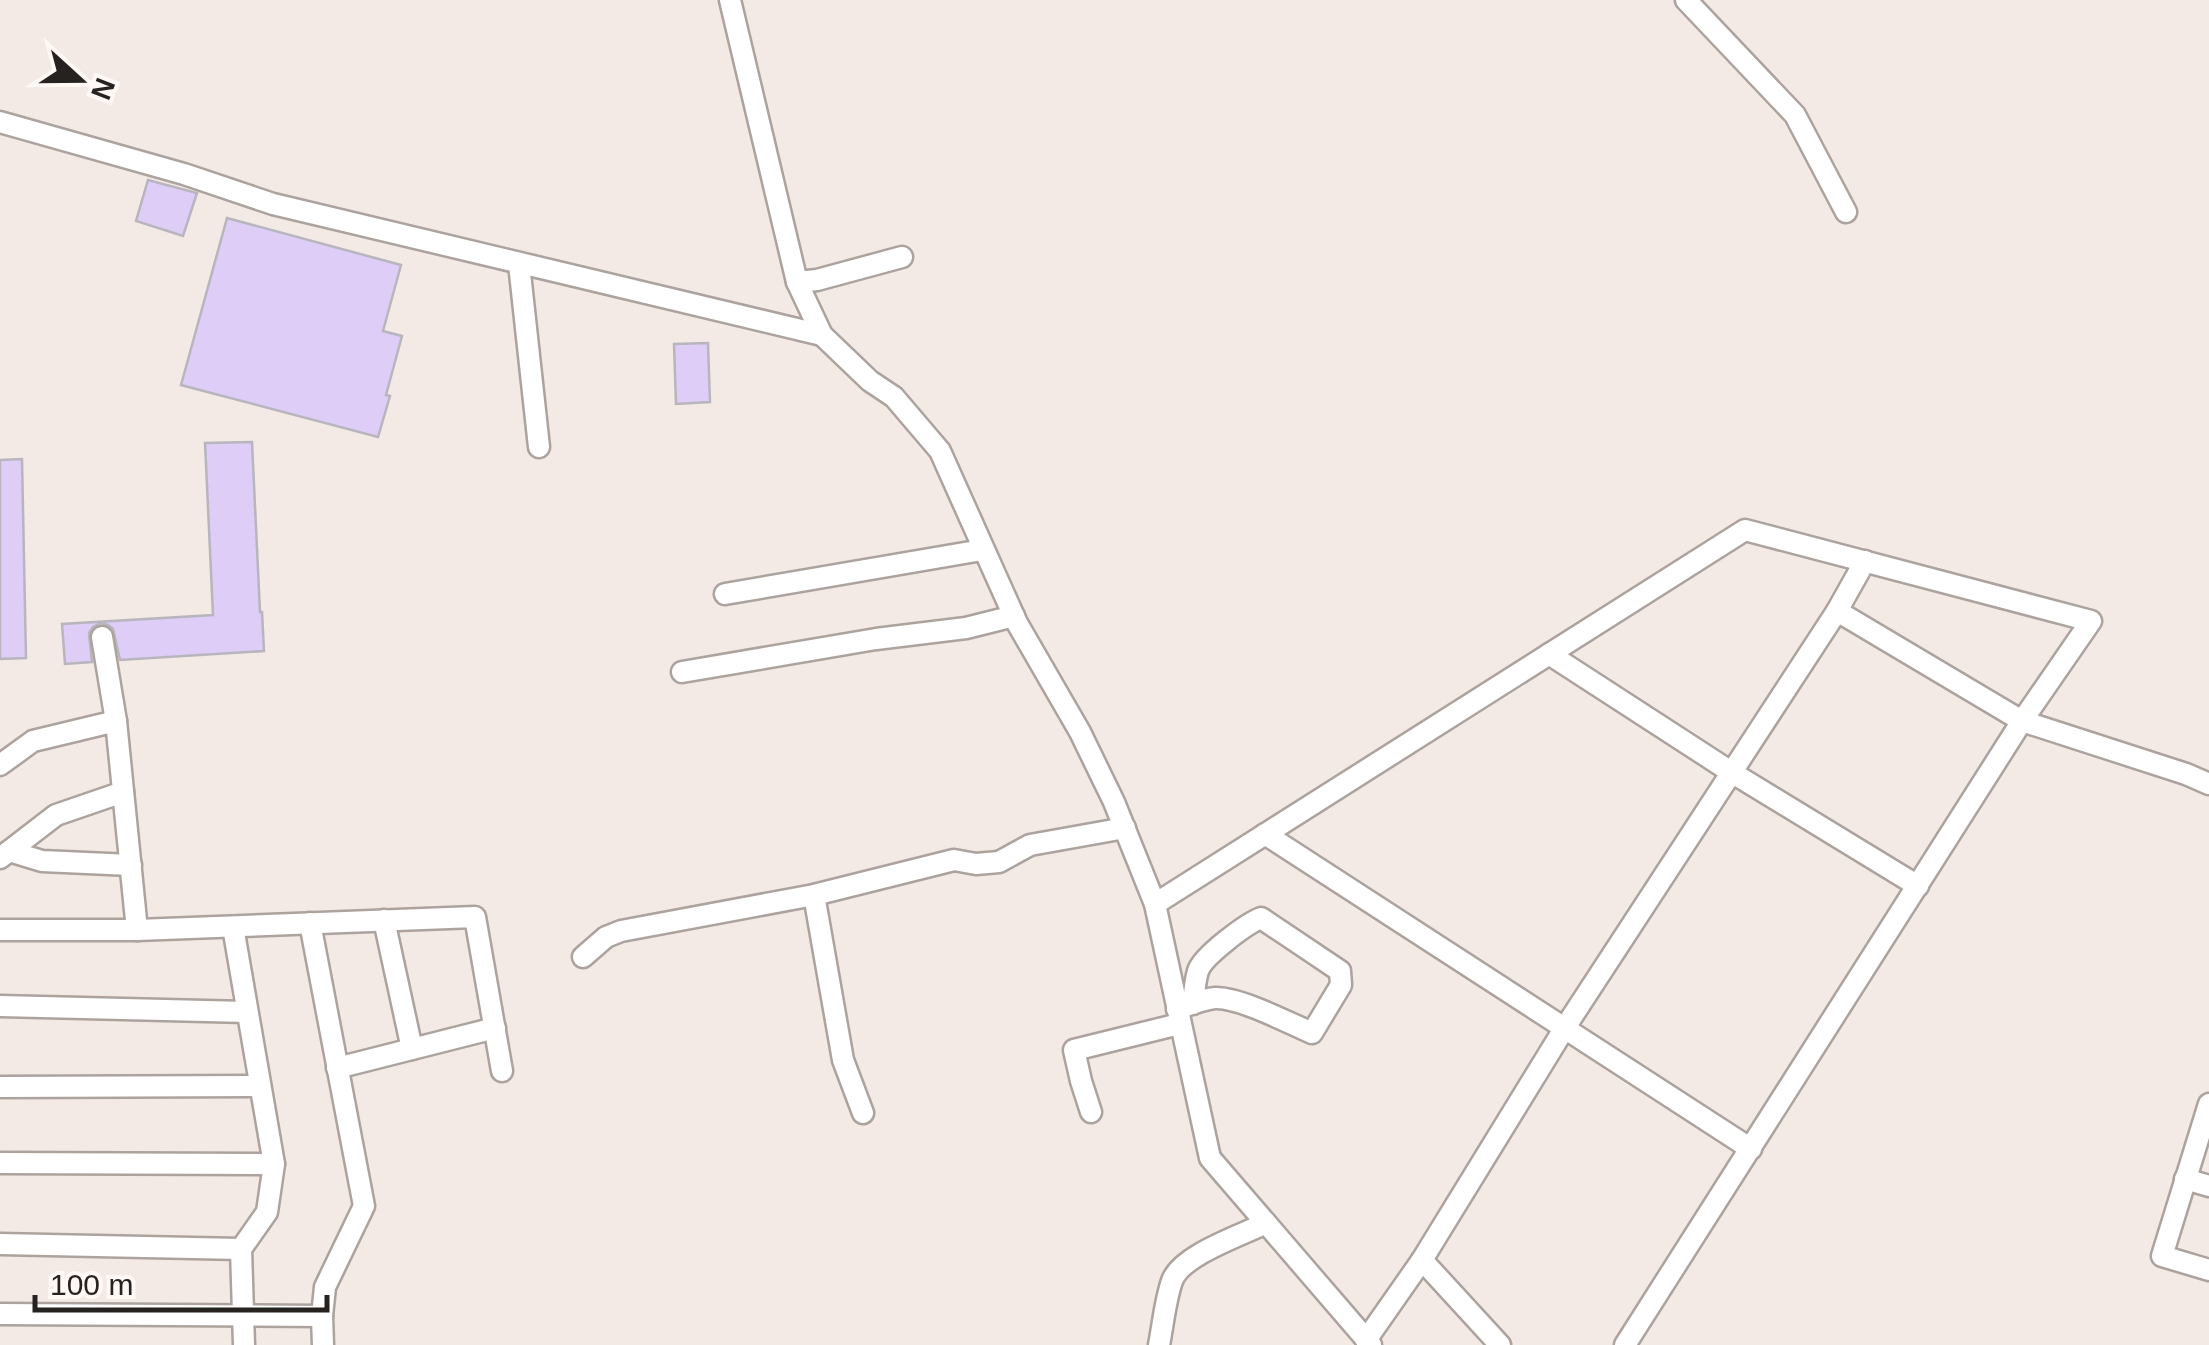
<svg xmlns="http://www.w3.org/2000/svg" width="2209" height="1345" viewBox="0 0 2209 1345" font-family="Helvetica,sans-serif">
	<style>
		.building { fill: #ddcdf7; stroke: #b8b5be; stroke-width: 2.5 }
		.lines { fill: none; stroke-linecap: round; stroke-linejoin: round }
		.minor-casing { stroke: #aca39e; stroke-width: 25 }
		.minor { stroke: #fff; stroke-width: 20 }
	</style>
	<rect width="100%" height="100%" fill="#f4eae5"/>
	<g class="building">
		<path d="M148 180 197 193 183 236 136 221Z"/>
		<path d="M227 218 401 265 383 331 402 336 386 395 390 396 378 437 181 385Z"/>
		<path d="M708 343 710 402 676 404 674 344Z"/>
		<path d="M252 442 260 612H262L264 651 120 660 113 629 108 625 101 623 93 627 89 633 92 662 65 664 62 624 213 615 205 443Z"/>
		<path d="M22 459 26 658 0 659V460Z"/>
	</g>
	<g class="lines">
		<defs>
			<g id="minor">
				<path d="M730 0 797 282 822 335 870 381 894 397 940 451 1017 623 1080 732 1114 802 1155 904 1210 1158 1371 1345"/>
				<path d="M1686 0 1795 115 1846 212"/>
				<path d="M0 122 184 174 273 204 822 335"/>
				<path d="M519 264 539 447"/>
				<path d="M797 282 817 280 902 257"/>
				<path d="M725 594 982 550"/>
				<path d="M1837 611 1865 561"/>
				<path d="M102 637 116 721 137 930"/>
				<path d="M1549 654 1731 772 1918 886"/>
				<path d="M682 672 876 639 966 628 1014 616"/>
				<path d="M0 765 33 741 116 721"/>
				<path d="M1265 834 1751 1149"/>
				<path d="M9 851 42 861 131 865"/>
				<path d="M0 858 56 815 123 792"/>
				<path d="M814 895 843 1060 863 1113"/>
				<path d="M1155 904 1745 530 2091 621 2022 721 1625 1345"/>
				<path d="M384 920 412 1049"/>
				<path d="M310 923 364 1206 325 1287 322 1316 323 1345"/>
				<path d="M233 927 274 1164 267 1212 241 1249 244 1345"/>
				<path d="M0 930H137L475 917 502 1071"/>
				<path d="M583 957 606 937 621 931 814 895 954 860 976 864 999 862 1030 845 1125 828"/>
				<path d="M0 1006 247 1012"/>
				<path d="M1177 1009C1189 1005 1203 999 1215 998 1239 997 1289 1023 1312 1033L1341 985 1340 971 1261 918C1246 924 1203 956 1198 971 1195 981 1194 994 1193 1004"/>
				<path d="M337 1068 495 1028"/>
				<path d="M0 1087 259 1086"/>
				<path d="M2209 1104 2162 1256 2209 1270"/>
				<path d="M1091 1112 1081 1081 1074 1050 1179 1024"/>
				<path d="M0 1163 274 1164"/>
				<path d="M2185 1179 2209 1186"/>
				<path d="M0 1244 241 1249"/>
				<path d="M1422 1260 1500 1345"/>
				<path d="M0 1314 322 1316"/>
				<path d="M1366 1340 1422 1260 1564 1029 1837 611 2022 721 2186 774 2209 784"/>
				<path d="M1159 1345C1163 1325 1165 1301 1172 1281 1181 1255 1242 1235 1266 1223"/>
			</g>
		</defs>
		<use href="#minor" class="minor-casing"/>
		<use href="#minor" class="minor"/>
	</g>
	<g transform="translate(80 80) rotate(111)" stroke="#fff8f5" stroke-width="8" paint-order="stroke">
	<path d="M0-8L18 38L0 25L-18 38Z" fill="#252220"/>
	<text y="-15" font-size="28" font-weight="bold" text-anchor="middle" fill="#252220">N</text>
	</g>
	<path d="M35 1295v15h292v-15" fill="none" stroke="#252220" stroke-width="5"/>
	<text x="50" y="1295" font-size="30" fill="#252220" stroke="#fff8f5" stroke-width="8" paint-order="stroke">100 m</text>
</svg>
